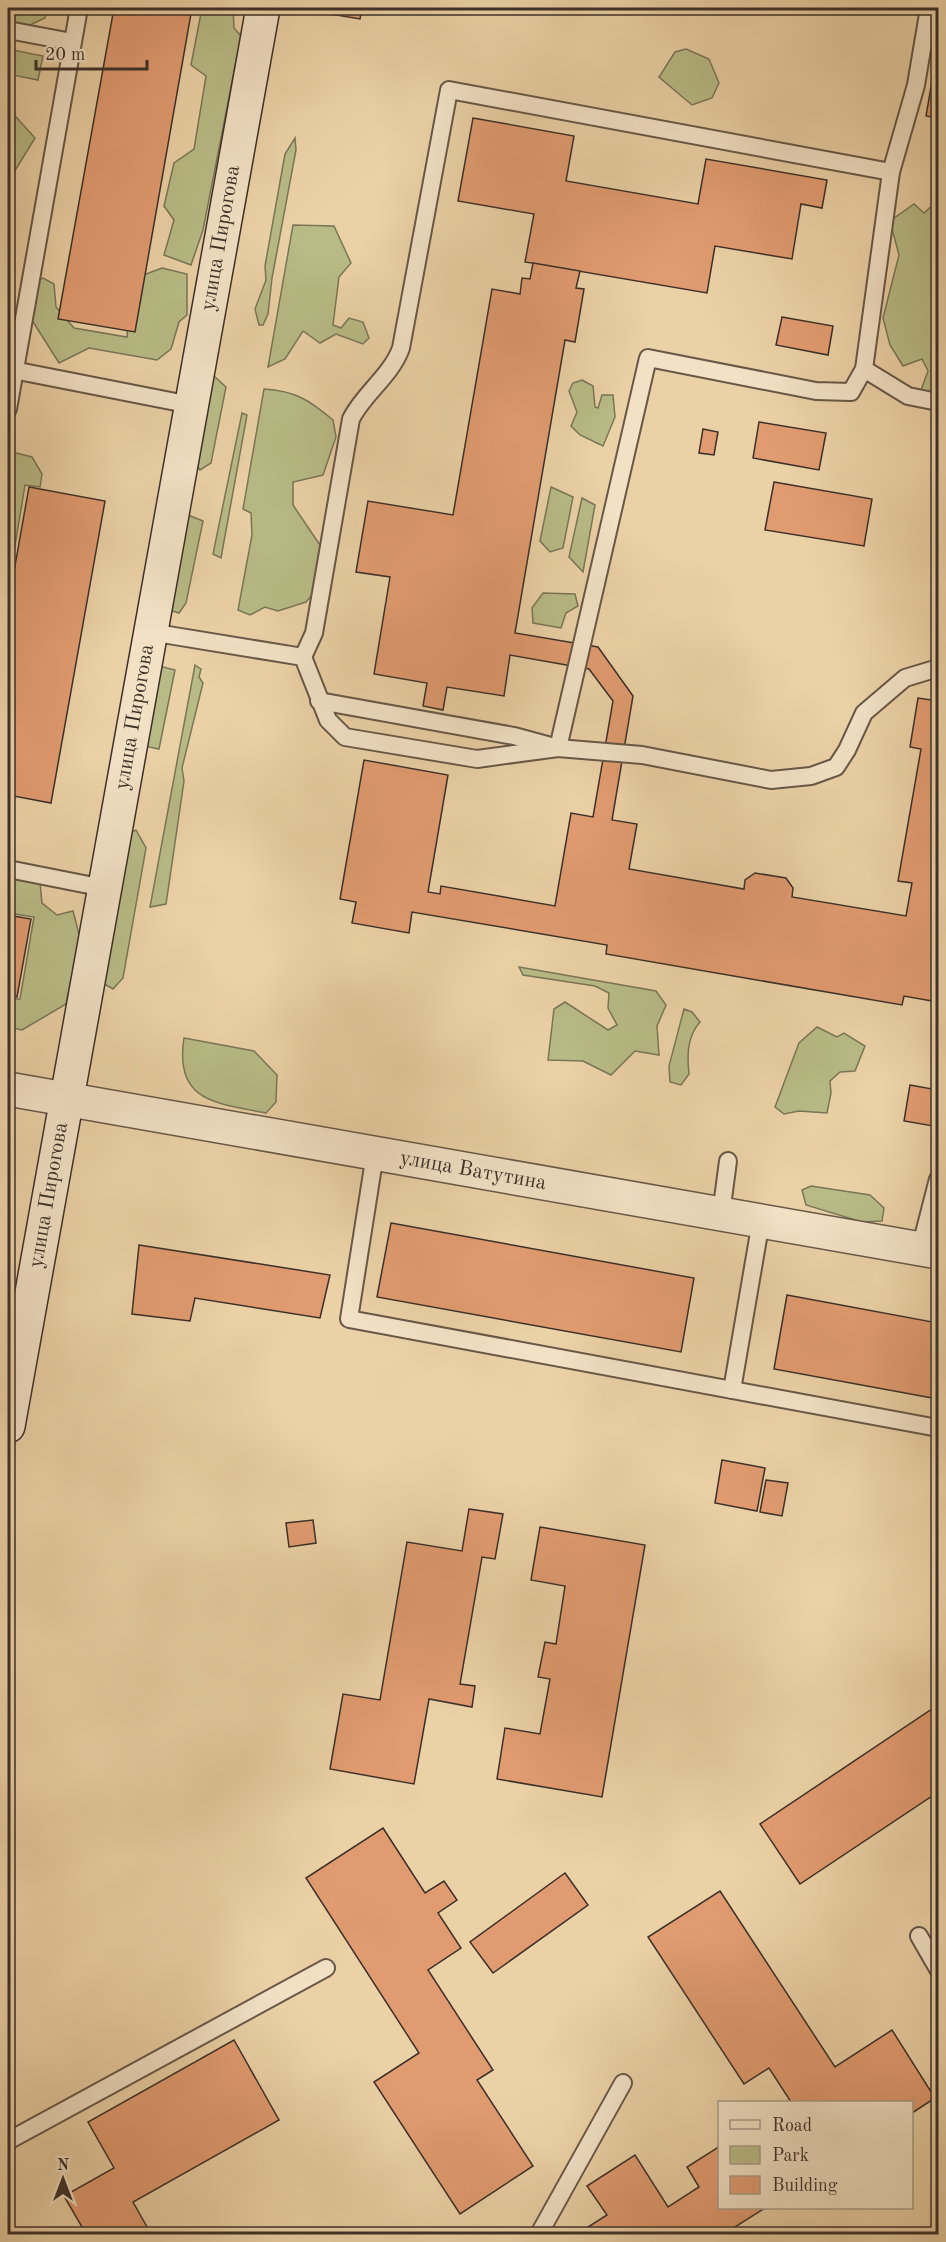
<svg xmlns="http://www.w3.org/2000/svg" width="946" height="2242" viewBox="0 0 946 2242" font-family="'Old Standard TT',serif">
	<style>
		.green { fill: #b8bb86; stroke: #7a7658; stroke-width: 1.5 }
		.building { fill: #e19b70; stroke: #3c3029; stroke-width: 1.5 }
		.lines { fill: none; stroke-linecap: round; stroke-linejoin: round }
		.lane-casing { stroke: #685848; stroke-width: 20 }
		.street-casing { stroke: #685848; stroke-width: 36 }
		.secondary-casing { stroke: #3c3029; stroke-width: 36 }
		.lane { stroke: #f2e1c5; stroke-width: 16 }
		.street { stroke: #f2e1c5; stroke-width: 33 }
		.secondary { stroke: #f2e1c5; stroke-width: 33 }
		.labels { text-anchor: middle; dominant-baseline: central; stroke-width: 6; stroke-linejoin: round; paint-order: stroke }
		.street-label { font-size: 21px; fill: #3c3029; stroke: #f2e1c5 }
	</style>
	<rect width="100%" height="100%" fill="#ebd1a6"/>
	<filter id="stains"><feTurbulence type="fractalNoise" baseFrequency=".00333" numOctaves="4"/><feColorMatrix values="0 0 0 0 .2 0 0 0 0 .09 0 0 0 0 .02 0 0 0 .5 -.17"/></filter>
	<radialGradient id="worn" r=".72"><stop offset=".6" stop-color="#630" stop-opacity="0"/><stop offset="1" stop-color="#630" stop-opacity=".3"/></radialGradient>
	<g class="green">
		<path d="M8 8H48L45 18 28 26 8 22Z"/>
		<path d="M202 8H233L234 28 241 36 203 230 191 265 164 255 174 220 164 206 174 163 194 149 206 76 191 65Z"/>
		<path d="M8 49 43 56 38 80 8 74Z"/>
		<path d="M686 49 709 59 719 83 712 98 692 105 659 77 675 52Z"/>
		<path d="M8 108 35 138 8 182Z"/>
		<path d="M295 138 296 150 272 278 268 314 263 325H259L255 309 266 280 265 266 285 154Z"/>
		<path d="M938 200V257L936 259 938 264V399L921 390 928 371 922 359 903 366 890 345 883 318 899 255 890 221 914 204 924 213Z"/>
		<path d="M293 225 334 226 351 263 339 277 333 325 341 328 349 318 363 322 369 338 363 344 336 334 320 343 303 331 285 359 268 367Z"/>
		<path d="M162 268 187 274V315L179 322 171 349 157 360 89 348 59 363 23 306 25 286 43 278 54 284 56 307 74 328 127 337 130 280Z"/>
		<path d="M213 375 226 387 211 463 200 470 191 457Z"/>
		<path d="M582 380 593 386 595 407 598 408 602 395H613L615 417 603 446 580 435 571 426 577 412 569 391 573 383Z"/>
		<path d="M264 389C296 391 309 400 333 420L336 437 323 475 293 482V505L322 548 318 588 306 602 278 611 265 607 250 615 238 610 252 535 251 513 243 509Z"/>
		<path d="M242 413 247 415 221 558 213 554Z"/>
		<path d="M8 451 32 457 42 474 40 487 25 485 8 588Z"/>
		<path d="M551 487 573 497 563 548 550 552 540 541Z"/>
		<path d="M582 498 595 505 583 572 569 557Z"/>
		<path d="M188 515 203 521 186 603 179 613 163 608Z"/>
		<path d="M543 593 575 594 578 606 566 613 561 628 533 623 532 608Z"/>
		<path d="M155 665 175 670 159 749 140 745Z"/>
		<path d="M195 665 201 669 199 677 203 683 182 768 184 781 166 904 150 907Z"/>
		<path d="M136 830 146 848 123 978 113 989 101 982 130 833Z"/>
		<path d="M11 878 40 882 42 903 57 915 73 911 80 938 66 1004 22 1030 8 1027V999H20L34 917 15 914C9 900 5 892 11 878Z"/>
		<path d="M519 967 656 991 666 1005 657 1026 659 1055 635 1051 611 1075 583 1061 548 1060 554 1009 565 1002 608 1030 617 1025 608 1008 609 993 595 986 523 975Z"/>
		<path d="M684 1009 692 1012 700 1022C687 1037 687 1055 689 1074L681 1085 670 1082 669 1066Z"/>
		<path d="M817 1027 837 1037 844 1033 865 1046 855 1071 840 1072 830 1081 831 1093 827 1113 799 1111 784 1114 775 1107 799 1043Z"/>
		<path d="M184 1038 254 1051 277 1075 276 1102 266 1113C216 1103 174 1102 184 1038Z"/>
		<path d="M811 1186 870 1195 884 1208 882 1221 862 1222 806 1205 802 1190Z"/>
	</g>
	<g class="building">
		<path d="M114 8H192L135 332 58 319Z"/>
		<path d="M332 8H362L360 19 330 14Z"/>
		<path d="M931 87 938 89V118L926 116Z"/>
		<path d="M473 118 574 136 566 181 698 204 706 159 827 180 822 208 801 204 792 259 715 246 707 293 525 262 534 214 458 201Z"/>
		<path d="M533 263 580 271 576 288 584 289 575 342 565 340 515 633 598 647 633 696 612 820 637 824 629 869 744 889 745 880 755 873 786 878 793 888 792 897 906 916 912 883 898 881 921 749 910 747 918 698 938 701V1002L904 996 902 1005 606 954 607 945 412 912 409 933 352 923 356 902 340 899 364 760 448 775 428 892 440 894 441 886 555 906 571 813 593 817 613 701 589 669 510 655 504 696 447 687 443 710 423 706 427 683 374 674 390 577 356 572 368 501 453 515 492 289 520 294 522 278 530 279Z"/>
		<path d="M782 317 833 326 828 355 776 345Z"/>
		<path d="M759 422 826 433 819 470 753 458Z"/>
		<path d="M703 429 718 432 714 455 699 453Z"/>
		<path d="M774 482 872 499 864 546 765 530Z"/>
		<path d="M29 487 105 501 51 803 8 795V605Z"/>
		<path d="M8 915 31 919 17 997 8 995Z"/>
		<path d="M910 1085 938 1090 933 1126 904 1121Z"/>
		<path d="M391 1223 694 1278 681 1352 377 1297Z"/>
		<path d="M139 1245 330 1275 320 1318 195 1298 190 1321 132 1314Z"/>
		<path d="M787 1295 938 1323V1399L774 1369Z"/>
		<path d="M722 1460 765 1468 757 1511 715 1503Z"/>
		<path d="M766 1480 788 1483 782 1516 760 1512Z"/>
		<path d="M469 1509 503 1514 495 1559 482 1557 460 1684 475 1686 472 1707 429 1699 414 1784 330 1769 343 1694 380 1700 407 1542 462 1551Z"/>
		<path d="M313 1520 316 1543 289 1547 286 1523Z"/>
		<path d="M540 1527 645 1545 602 1797 497 1779 505 1728 540 1734 550 1679 538 1677 545 1642 556 1644 565 1586 531 1580Z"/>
		<path d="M938 1705V1792L800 1884 760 1824Z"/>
		<path d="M383 1828 425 1893 444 1881 457 1900 438 1913 461 1948 428 1970 493 2070 477 2080 533 2166 460 2214 374 2082 419 2053 306 1878Z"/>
		<path d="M565 1873 588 1905 493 1973 470 1942Z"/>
		<path d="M720 1891 835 2067 892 2030 935 2098 912 2113V2102H791L769 2068 744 2084 648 1937Z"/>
		<path d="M234 2040 279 2120 133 2202 151 2234H86L64 2196 114 2168 88 2122Z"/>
		<path d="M720 2146V2208H765L724 2234H577L607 2215 587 2186 635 2155 668 2207 699 2187 687 2167Z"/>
	</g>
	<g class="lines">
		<defs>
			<g id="lane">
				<path d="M8 30 72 42"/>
				<path d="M8 369 191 405"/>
				<path d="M864 369 908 396 938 402"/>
				<path d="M8 409 79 8"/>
				<path d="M150 632 303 657 328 720 345 737 477 759 558 748 642 755 771 780 811 776 836 767 847 750 864 713 905 678 938 668"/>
				<path d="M303 657 314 633 351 419C364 393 391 376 401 348L449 90 891 172"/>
				<path d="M319 701 514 736 558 748 648 358 816 391 851 392 864 369 891 172 916 85 929 8"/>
				<path d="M8 869 104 888"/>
				<path d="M375 1154 349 1319 938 1428"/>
				<path d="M721 1214 728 1161"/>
				<path d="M920 1249 938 1179"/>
				<path d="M732 1390 761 1221"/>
				<path d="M919 1936 938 1969"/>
				<path d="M8 2141 326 1968"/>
				<path d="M539 2234 623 2083"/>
			</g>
			<path id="street" d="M8 1089 938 1252"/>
			<path id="secondary" d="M8 1426 263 8"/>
		</defs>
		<use href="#lane" class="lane-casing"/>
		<use href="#street" class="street-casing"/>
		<use href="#secondary" class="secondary-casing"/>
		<use href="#lane" class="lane"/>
		<use href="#street" class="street"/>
		<use href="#secondary" class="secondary"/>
	</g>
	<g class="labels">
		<g class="street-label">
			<text transform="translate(221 238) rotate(-80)">улица Пирогова</text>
			<text transform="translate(135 717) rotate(-80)">улица Пирогова</text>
			<text transform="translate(473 1171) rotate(10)">улица Ватутина</text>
			<text transform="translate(49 1195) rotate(-80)">улица Пирогова</text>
		</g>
	</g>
	<rect width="946" height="2242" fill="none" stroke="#ebd1a6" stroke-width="30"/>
	<rect x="9" y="9" width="928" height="2224" fill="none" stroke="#3c3029" stroke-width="3"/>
	<rect x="15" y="15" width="916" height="2212" fill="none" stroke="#3c3029" stroke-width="1.5"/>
	<rect x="718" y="2101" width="195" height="108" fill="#f2e1c5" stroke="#a99a87" stroke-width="1.5"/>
	<rect x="730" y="2120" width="30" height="9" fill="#f2e1c5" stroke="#a99a87" stroke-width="1.5"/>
	<text x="772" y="2131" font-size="18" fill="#3c3029">Road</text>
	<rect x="730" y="2146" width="30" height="18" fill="#b8bb86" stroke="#a99a87" stroke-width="1.5"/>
	<text x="772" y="2161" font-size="18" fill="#3c3029">Park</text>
	<rect x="730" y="2176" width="30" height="18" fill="#e19b70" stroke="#a99a87" stroke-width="1.5"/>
	<text x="772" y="2191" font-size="18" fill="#3c3029">Building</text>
	<g transform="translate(63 2179)" stroke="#f2e1c5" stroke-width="4.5" paint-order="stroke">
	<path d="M0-4.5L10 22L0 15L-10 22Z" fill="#3c3029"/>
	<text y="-9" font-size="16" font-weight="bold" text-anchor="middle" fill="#3c3029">N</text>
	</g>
	<path d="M36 60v9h111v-9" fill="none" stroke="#3c3029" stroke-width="3"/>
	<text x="45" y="60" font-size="18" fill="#3c3029" stroke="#f2e1c5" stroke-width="4.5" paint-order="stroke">20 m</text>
	<rect width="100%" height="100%" filter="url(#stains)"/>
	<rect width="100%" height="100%" fill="url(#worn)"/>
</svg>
